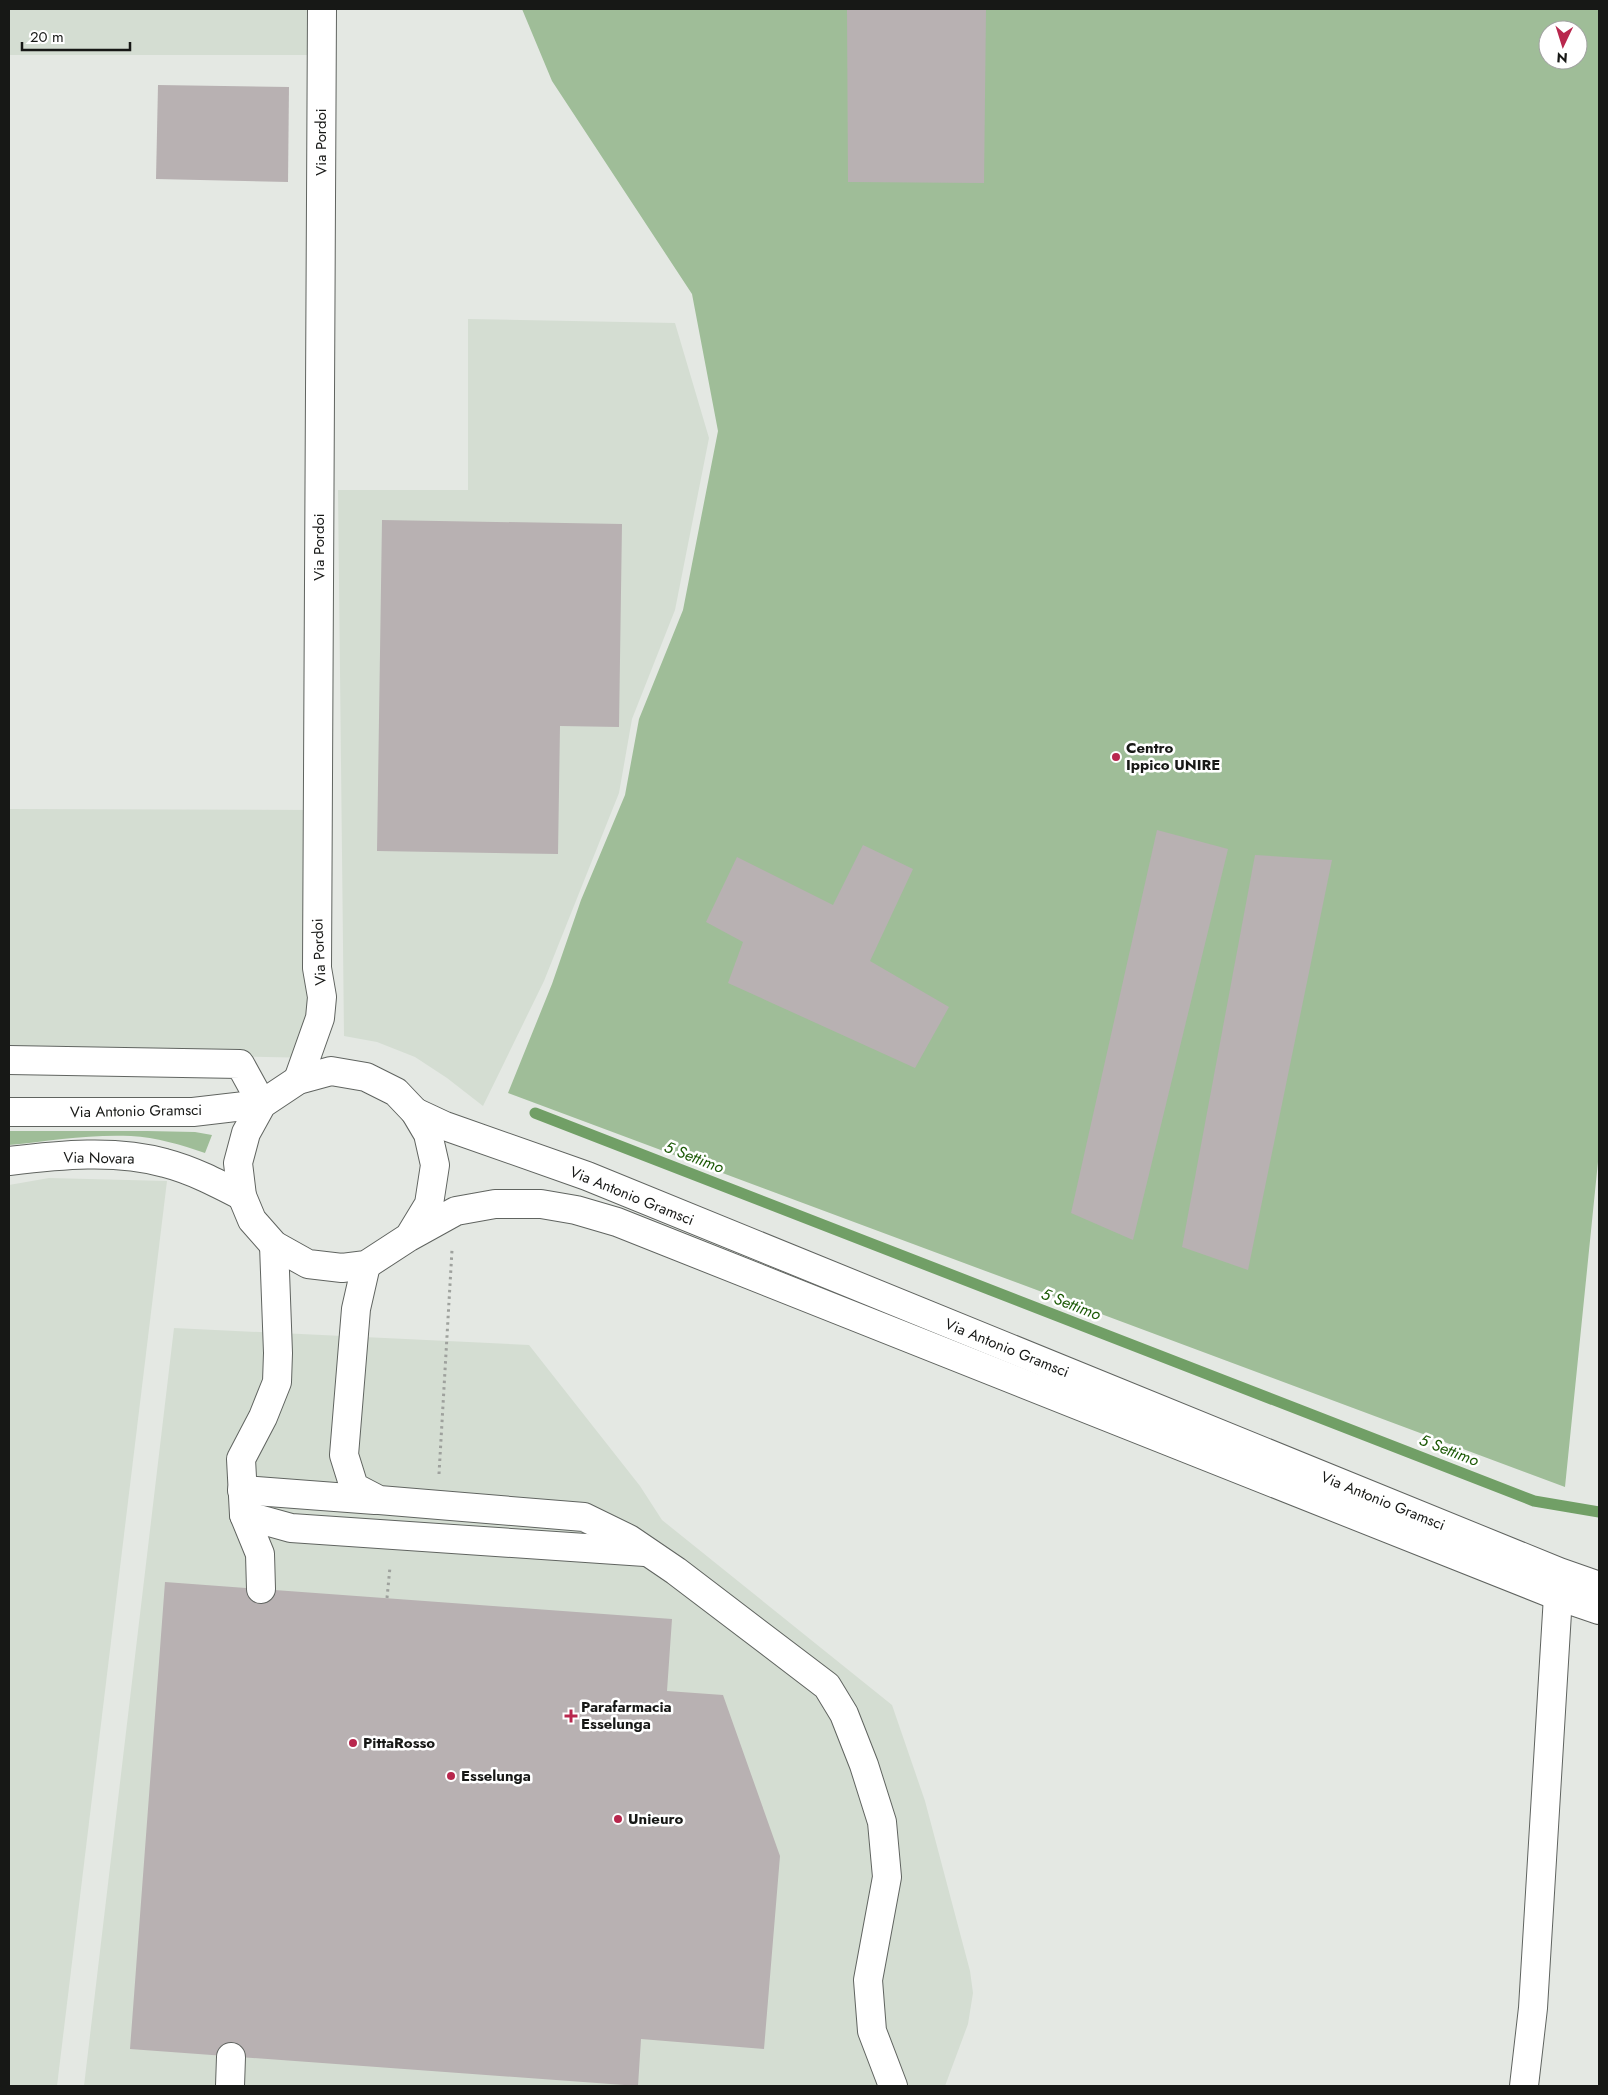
<svg xmlns="http://www.w3.org/2000/svg" width="1608" height="2095" viewBox="0 0 1608 2095" font-family="Jost,sans-serif">
	<style>
		.built { fill: #d4ddd2 }
		.green { fill: #9fbd98; fill-rule: evenodd }
		.lines { fill: none; stroke-linecap: round; stroke-linejoin: round }
		.stream { stroke: #719f66; stroke-width: 11 }
		.building { fill: #b8b1b2 }
		.minor-casing { stroke: #606460; stroke-width: 30 }
		.major-casing { stroke: #606460; stroke-width: 30 }
		.path { stroke: #9ea19d; stroke-width: 3; stroke-dasharray: 2.5 4; stroke-linecap: butt }
		.minor { stroke: #fff; stroke-width: 28 }
		.major { stroke: #fff; stroke-width: 28 }
		.poi-dot { fill: #b8274d; stroke: #fff; stroke-width: 2 }
		.labels { text-anchor: middle; dominant-baseline: central; stroke-width: 5; stroke-linejoin: round; paint-order: stroke }
		.street-label { font-size: 15px; fill: #171816; stroke: #fff }
		.poi-label { font-size: 15px; font-weight: bold; fill: #171816; stroke: #fff; text-anchor: start }
		.water-label { font-size: 16px; font-style: italic; fill: #1c5906; stroke: #fff }
	</style>
	<rect width="100%" height="100%" fill="#e4e8e3"/>
	<g class="built">
		<rect x="9" y="9" width="311" height="46"/>
		<path d="M468 319 675 323 709 438 675 610 632 719 619 793 544 981 483 1106 447 1078 415 1057 377 1042 344 1036 338 490H468Z"/>
		<path d="M9 809 324 810 316 1058 9 1052Z"/>
		<path d="M49 1178 167 1181 57 2086H9V1185Z"/>
		<path d="M174 1328 529 1345 640 1486 662 1520 892 1705 925 1801 970 1971 973 1993 968 2024 945 2086H84Z"/>
	</g>
	<g class="green">
		<path d="M522 9H1599V1152L1565 1487 508 1093 552 984 581 900 625 795 639 719 683 610 718 431 692 294 552 81ZM1548 30H1578V60H1548Z"/>
		<path d="M9 1131H147L195 1132 212 1135 205 1153C181 1145 156 1137 131 1136 90 1134 49 1141 9 1145Z"/>
	</g>
	<g class="lines">
		<path class="stream" d="M535 1113 1534 1501 1599 1512"/>
	</g>
	<g class="building">
		<path d="M847 9H986L984 183 848 182Z"/>
		<path d="M158 85 289 87 288 182 156 179Z"/>
		<path d="M382 520 622 524 619 727 560 726 558 854 377 851Z"/>
		<path d="M1157 830 1228 849 1133 1240 1071 1213Z"/>
		<path d="M863 845 913 869 870 961 949 1007 915 1068 728 983 743 942 706 922 737 857 833 905Z"/>
		<path d="M1255 855 1332 860 1248 1270 1182 1247Z"/>
		<path d="M165 1582 672 1619 667 1691 723 1695 780 1856 764 2049 641 2039 638 2086 130 2049Z"/>
	</g>
	<g class="lines">
		<defs>
			<g id="minor">
				<path d="M9 1060 240 1064 262 1104"/>
				<path d="M298 1080 320 1018 322 997 317 968 322 9"/>
				<path d="M366 1265 356 1309 344 1455 354 1487 379 1500 584 1517 629 1539 676 1571 827 1686 844 1714 864 1765 882 1822 887 1877 868 1980 872 2031 893 2086"/>
				<path d="M242 1490 375 1500"/>
				<path d="M244 1515 291 1528 645 1552"/>
				<path d="M261 1589 260 1554 244 1515 241 1459 263 1417 277 1382 278 1353 274 1245"/>
				<path d="M230 2086 231 2057"/>
				<path d="M1524 2086 1533 2008 1558 1596"/>
			</g>
			<g id="major">
				<path d="M9 1112H193L262 1104"/>
				<path d="M415 1112 445 1126 587 1176 1559 1572 1599 1586"/>
				<path d="M9 1161C59 1155 116 1149 165 1163 192 1170 217 1183 242 1196"/>
				<path d="M409 1237 429 1204 435 1165 428 1134 415 1112 396 1092 366 1077 331 1071 298 1080 262 1104 246 1133 238 1163 242 1196 252 1220 274 1245 308 1264 342 1268 366 1265 409 1237 456 1211 495 1204H541L576 1210 617 1222 1558 1596 1599 1610"/>
			</g>
		</defs>
		<use href="#minor" class="minor-casing"/>
		<use href="#major" class="major-casing"/>
		<g class="path">
			<path d="M439 1474 452 1250"/>
			<path d="M387 1598 390 1567"/>
		</g>
		<use href="#minor" class="minor"/>
		<use href="#major" class="major"/>
	</g>
	<g class="poi-dot">
		<circle cx="1116" cy="757" r="5"/>
		<path d="M568.5 1708.5h5v5h5v5h-5v5h-5v-5h-5v-5h5z"/>
		<circle cx="353" cy="1743" r="5"/>
		<circle cx="451" cy="1776" r="5"/>
		<circle cx="618" cy="1819" r="5"/>
	</g>
	<g class="labels">
		<g class="street-label">
			<text transform="translate(321 142) rotate(-90)">Via Pordoi</text>
			<text transform="translate(319 547) rotate(-90)">Via Pordoi</text>
			<text transform="translate(319 952) rotate(-93)">Via Pordoi</text>
			<text transform="translate(136 1111) rotate(-1)">Via Antonio Gramsci</text>
			<text transform="translate(99 1158) rotate(1)">Via Novara</text>
			<text transform="translate(632 1196) rotate(22)">Via Antonio Gramsci</text>
			<text transform="translate(1007 1348) rotate(22)">Via Antonio Gramsci</text>
			<text transform="translate(1383 1501) rotate(22)">Via Antonio Gramsci</text>
		</g>
		<g class="poi-label">
			<text x="1126" y="748">Centro<tspan x="1126" dy="17">Ippico UNIRE</tspan></text>
			<text x="581" y="1707">Parafarmacia<tspan x="581" dy="17">Esselunga</tspan></text>
			<text x="363" y="1743">PittaRosso</text>
			<text x="461" y="1776">Esselunga</text>
			<text x="628" y="1819">Unieuro</text>
		</g>
		<g class="water-label">
			<text transform="translate(694 1157) rotate(21)">5 Settimo</text>
			<text transform="translate(1071 1304) rotate(21)">5 Settimo</text>
			<text transform="translate(1449 1450) rotate(21)">5 Settimo</text>
		</g>
	</g>
	<rect width="1608" height="2095" fill="none" stroke="#171816" stroke-width="20"/>
	<g transform="translate(1563 45) rotate(184)"><circle r="24" fill="#ffffff" stroke="#a2a3a2"/>
	<path d="M0-4L9 19L0 12L-9 19Z" fill="#b8274d"/>
	<text y="-8" font-size="14" font-weight="bold" text-anchor="middle" fill="#171816">N</text>
	</g>
	<path d="M22 42v8h108v-8" fill="none" stroke="#171816" stroke-width="2.5"/>
	<text x="30" y="42" font-size="15" fill="#171816" stroke="#ffffff" stroke-width="4" paint-order="stroke">20 m</text>
</svg>
